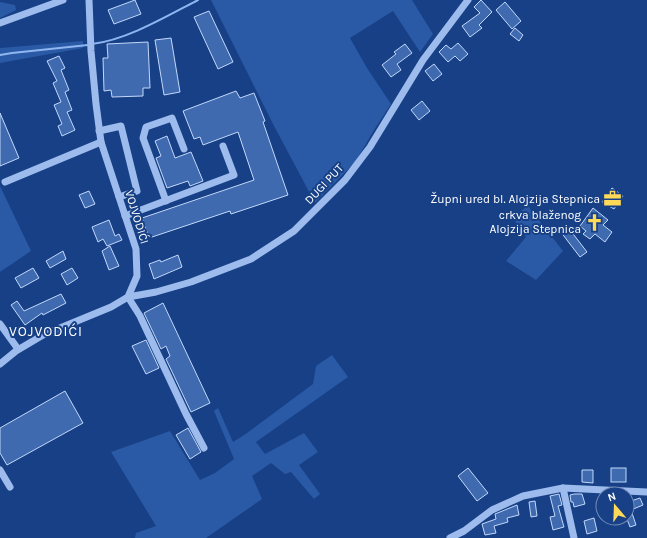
<svg xmlns="http://www.w3.org/2000/svg" width="647" height="538" viewBox="0 0 647 538" font-family="Karla,sans-serif">
	<style>
		.green { fill: #2a59a5 }
		.lines { fill: none; stroke-linecap: round; stroke-linejoin: round }
		.stream { stroke: #8fb6f0; stroke-width: 2 }
		.building { fill: #3f6ab0; stroke: #c2d8fa }
		.minor { stroke: #9dbced; stroke-width: 7 }
		.labels { text-anchor: middle; dominant-baseline: central; stroke-width: 4; stroke-linejoin: round; paint-order: stroke }
		.street-label { font-size: 12px; fill: #fff; stroke: #174086 }
		.poi-label { font-size: 12px; fill: #fff; stroke: #174086; text-anchor: end }
		.quarter-label { font-size: 14px; letter-spacing: 1px; fill: #fff; stroke: #174086 }
	</style>
	<rect width="100%" height="100%" fill="#174086"/>
	<g class="green">
		<path d="M211 0H412L433 34 420 52 393 11 350 38 367 68 391 104 374 130 356 161 315 203 273 124Z"/>
		<path d="M0 2 15 5 16 10 0 18Z"/>
		<path d="M83 41V48L0 63V48Z"/>
		<path d="M0 186 31 251 0 272Z"/>
		<path d="M528 206 563 251 536 280 506 261 526 237 512 217Z"/>
		<path d="M332 355 348 377 256 442 265 454 304 433 318 452 299 465 320 494 314 499 291 472 285 474 271 463 252 476 262 499 206 538H135L136 533 156 526 111 452 170 431 200 480 215 473 234 459 214 411 218 408 233 442 247 433 313 384 316 366Z"/>
	</g>
	<g class="lines">
		<g class="stream">
			<path d="M92 44C127 40 167 16 198 0"/>
			<path d="M0 55 12 53 88 45"/>
		</g>
	</g>
	<g class="building">
		<path d="M135 0 141 14 114 24 108 10Z"/>
		<path d="M481 0 492 12 479 25 482 28 470 37 462 26 480 13 474 7Z"/>
		<path d="M505 2 521 21 512 29 496 10Z"/>
		<path d="M209 11 233 62 218 69 194 17Z"/>
		<path d="M515 28 523 35 519 41 510 34Z"/>
		<path d="M171 38 180 92 164 95 155 40Z"/>
		<path d="M148 42 150 88H143V96L112 97 111 90 104 91 103 58H108L107 44Z"/>
		<path d="M458 43 468 54 460 61 455 56 448 62 439 52 446 45 451 49Z"/>
		<path d="M405 44 412 53 397 64 401 70 391 77 382 65 396 54 394 52Z"/>
		<path d="M59 56 65 68 61 70 69 90 65 92 72 110 67 112 75 130 62 136 58 126 62 124 54 105 61 102 53 83 57 81 47 61Z"/>
		<path d="M434 64 442 74 433 81 425 71Z"/>
		<path d="M236 91 240 98 254 93 265 121 263 122 288 195 231 214 230 211 149 238 142 218 254 180 238 132 203 145 200 137 194 139 183 111Z"/>
		<path d="M422 101 430 111 419 120 411 110Z"/>
		<path d="M0 113 19 158 0 166Z"/>
		<path d="M167 136 175 158 191 152 203 181 190 186 188 181 167 188 156 158 161 156 155 141Z"/>
		<path d="M612 188 623 196 614 209 602 202Z"/>
		<path d="M89 191 95 204 85 208 79 195Z"/>
		<path d="M593 208 608 220 603 225 612 232 605 242 595 234 590 239 583 234 586 231 580 226Z"/>
		<path d="M109 220 115 236 119 234 122 240 107 246 103 239 98 242 92 227Z"/>
		<path d="M567 226 587 252 580 257 560 231Z"/>
		<path d="M110 246 119 266 109 270 102 251Z"/>
		<path d="M63 251 66 259 50 268 46 261Z"/>
		<path d="M178 255 182 267 154 279 149 264 160 260 161 262Z"/>
		<path d="M33 268 39 278 21 288 15 278Z"/>
		<path d="M72 268 78 278 67 285 61 274Z"/>
		<path d="M61 294 66 303 43 315 42 313 25 325 11 305 17 301 24 311Z"/>
		<path d="M163 303 210 403 191 412 166 359 170 356 166 346 161 349 144 313Z"/>
		<path d="M146 340 159 368 146 374 132 346Z"/>
		<path d="M65 391 83 423 7 465 0 453V428Z"/>
		<path d="M188 428 201 452 190 459 176 435Z"/>
		<path d="M468 468 488 493 477 501 458 476Z"/>
		<rect x="611" y="468" width="15" height="14"/>
		<path d="M582 470H593V483L582 482Z"/>
		<path d="M559 494 562 505 558 506 564 527 553 530 550 517 555 516 550 496Z"/>
		<path d="M574 494H582L585 504 574 507 573 502H571L570 495Z"/>
		<path d="M640 498 643 505 631 510 636 525 630 527 627 519V501L628 502Z"/>
		<path d="M535 501 537 516 531 517 529 502Z"/>
		<path d="M517 505 519 515 507 518 508 522 494 526 496 533 485 535 482 524 496 519 495 514Z"/>
		<path d="M594 518 597 531 587 534 584 521Z"/>
	</g>
	<g class="lines">
		<g class="minor">
			<path d="M0 23 63 0"/>
			<path d="M99 131 121 126 137 191 119 197"/>
			<path d="M5 182 101 142"/>
			<path d="M166 201 143 138 146 127 172 118 184 149"/>
			<path d="M125 216 234 175 223 146"/>
			<path d="M0 324 18 349"/>
			<path d="M0 364 16 351 43 335 111 307 128 297 137 276 136 249 101 142 96 104 91 51 89 0"/>
			<path d="M204 448 186 414 140 316 128 297 156 292 191 282 251 259 294 231 345 180 370 147 423 60 468 0"/>
			<path d="M0 470 10 487"/>
			<path d="M563 488 574 538"/>
			<path d="M450 538 464 531 492 510 523 496 563 488 647 492"/>
		</g>
	</g>
	<defs>
		<symbol id="office-bare" viewBox="-9 -9 18 18"><path d="M-6-3h4V-5.5h4V-3h4V5H-6ZM-1-4.5V-3h2v-1.5ZM-6 0V1H6V0Z" fill="#ffda59" stroke="#174086" stroke-width="2.5" paint-order="stroke"/></symbol>
		<symbol id="church-bare" viewBox="-9 -9 18 18"><path d="M-1.2-6h2.4v3.5h3.3v2.4h-3.3V6h-2.4V-.1h-3.3v-2.4h3.3Z" fill="#ffda59" stroke="#174086" stroke-width="2.5" paint-order="stroke"/></symbol>
	</defs>
	<g fill-rule="evenodd">
		<use href="#office-bare" x="600" y="186" width="25" height="25"/>
		<use href="#church-bare" x="582" y="210" width="25" height="25"/>
	</g>
	<g class="labels">
		<g class="street-label">
			<text transform="translate(324 184) rotate(-47)">DUGI PUT</text>
			<text transform="translate(137 217) rotate(73)">VOJVODIĆI</text>
		</g>
		<g class="poi-label">
			<text x="600" y="199">Župni ured bl. Alojzija Stepnica</text>
			<text x="581" y="215">crkva blaženog<tspan x="581" dy="14">Alojzija Stepnica</tspan></text>
		</g>
		<g class="quarter-label">
			<text x="46" y="331">VOJVODIĆI</text>
		</g>
	</g>
	<g transform="translate(615 506) rotate(341)"><circle r="19" fill="#174086" stroke="#748cb6"/>
	<path d="M0-3L7 15L0 10L-7 15Z" fill="#ffda59"/>
	<text y="-6" font-size="11" font-weight="bold" text-anchor="middle" fill="#ffffff">N</text>
	</g>
</svg>
